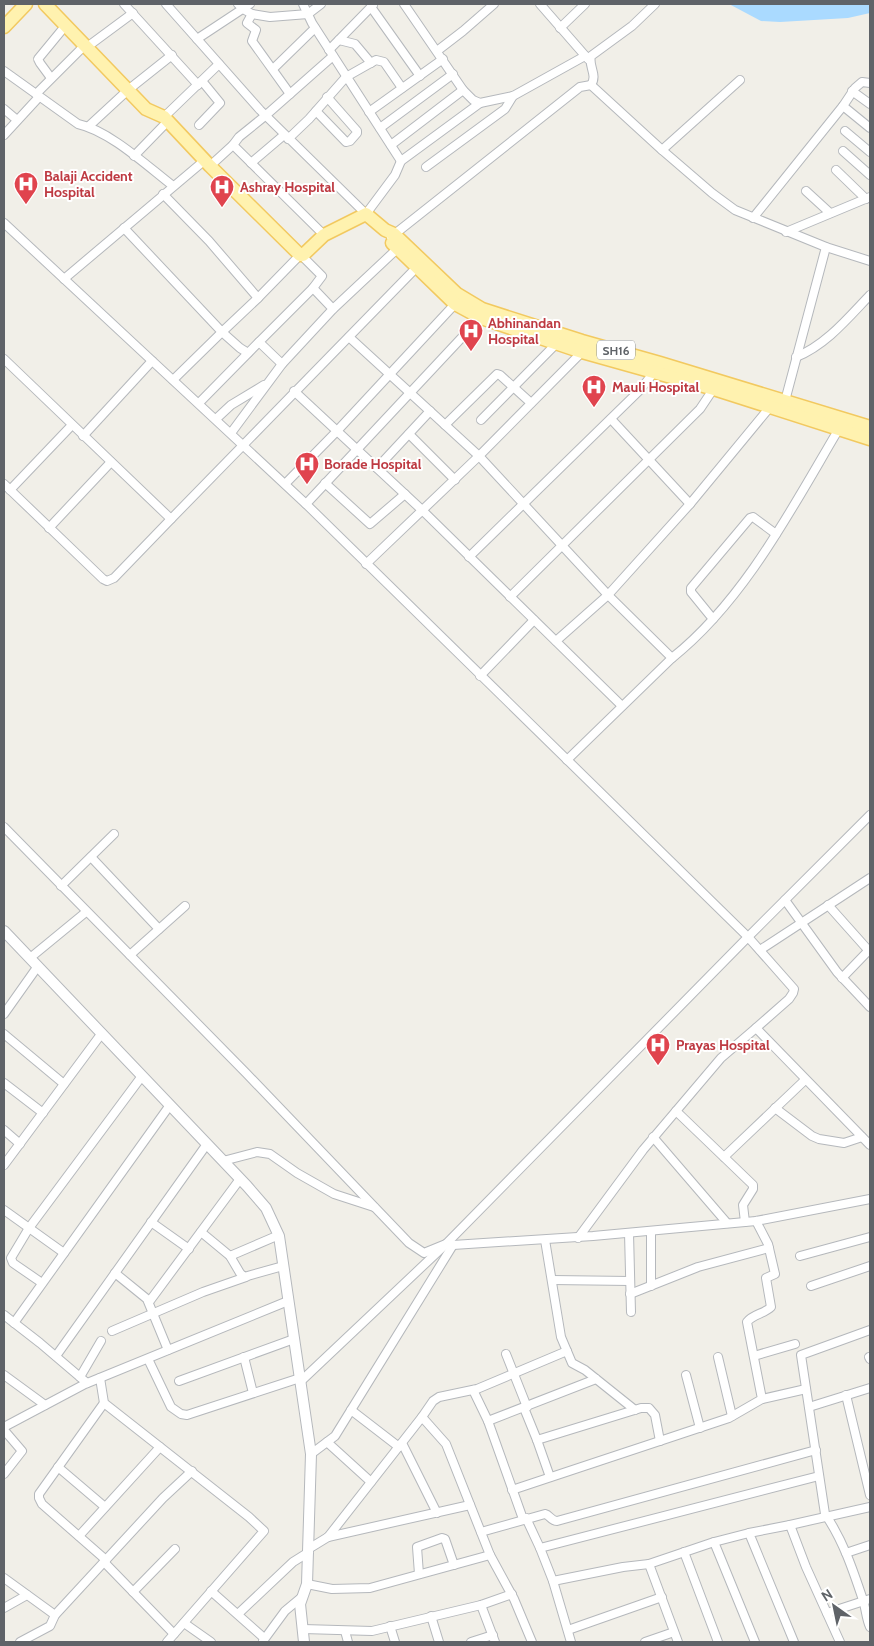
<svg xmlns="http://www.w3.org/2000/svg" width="874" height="1646" viewBox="0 0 874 1646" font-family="Cabin,sans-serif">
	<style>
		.water { fill: #aadaff }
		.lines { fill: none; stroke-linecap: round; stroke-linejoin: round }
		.minor-casing { stroke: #b5b8bc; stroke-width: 10 }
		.tertiary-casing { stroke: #b5b8bc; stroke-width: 12 }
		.primary-casing { stroke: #f2c960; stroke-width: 15 }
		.minor { stroke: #fff; stroke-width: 8 }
		.tertiary { stroke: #fff; stroke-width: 10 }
		.primary { stroke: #fff2af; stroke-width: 12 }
		.labels { text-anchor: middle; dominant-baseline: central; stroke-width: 4; stroke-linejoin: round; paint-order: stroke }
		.shield { fill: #fff; stroke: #8f9295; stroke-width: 1 }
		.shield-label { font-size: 12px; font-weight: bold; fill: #5f6368 }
		.health-label { font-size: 14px; font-weight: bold; fill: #be3a42; stroke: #fff; text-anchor: start }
	</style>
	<rect width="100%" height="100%" fill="#f1efe8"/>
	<path class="water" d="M729 4H870V13L848 18 780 22 761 21Z"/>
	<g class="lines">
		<defs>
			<g id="minor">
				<path d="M124 4 198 85"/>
				<path d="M166 4 260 110 366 214 395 175 401 161 480 103"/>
				<path d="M238 4 243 9 252 14 270 17 308 14 321 4"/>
				<path d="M303 4 312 23 401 161"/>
				<path d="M404 4 463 90 473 100 480 103 513 96 585 56"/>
				<path d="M540 4 588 59"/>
				<path d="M371 7 420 76"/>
				<path d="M252 14 247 23 256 30 252 41 290 94"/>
				<path d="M560 28 585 4"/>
				<path d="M197 39 250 4"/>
				<path d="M339 40 355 44 371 63"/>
				<path d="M87 47 133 13"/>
				<path d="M329 50 373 5"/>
				<path d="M437 51 463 31 494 4"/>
				<path d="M273 69 315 28"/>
				<path d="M4 71 78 124C110 131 147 166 173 186"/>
				<path d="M51 78 40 63 38 59 66 25"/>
				<path d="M591 85C598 75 588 66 591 56L632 26 655 4"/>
				<path d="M852 91 870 104"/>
				<path d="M36 94 85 45"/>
				<path d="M843 106 870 128"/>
				<path d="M4 109 17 120"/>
				<path d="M316 111 346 142 350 141 357 133V131L327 97"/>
				<path d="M369 112 443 59"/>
				<path d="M164 117 219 64"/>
				<path d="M199 125 220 103 202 81"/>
				<path d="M89 126 128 90 172 55"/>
				<path d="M380 128 453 74"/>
				<path d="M845 131 870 152"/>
				<path d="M4 135 39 97"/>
				<path d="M288 139 309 119 346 77 376 60 384 62 402 88"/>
				<path d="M233 145 239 137 265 116 333 56"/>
				<path d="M391 145 463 90"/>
				<path d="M662 150 740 80"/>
				<path d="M843 151 870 175"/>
				<path d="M134 156 168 121"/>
				<path d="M251 163 284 135"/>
				<path d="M210 166 233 145 324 235"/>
				<path d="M426 167 505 109 513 96"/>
				<path d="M836 170 866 199"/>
				<path d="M806 191 830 213"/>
				<path d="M163 194 209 241 258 298"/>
				<path d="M753 218 843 106 855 88 862 82 870 83"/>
				<path d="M4 223 306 504 748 937 870 815"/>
				<path d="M124 228 222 332 258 298 300 255"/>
				<path d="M786 232 870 197"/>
				<path d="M391 237 580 87 591 85 662 150 712 193 735 210 826 247 870 261"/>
				<path d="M301 255 322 276 313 288 333 309"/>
				<path d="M64 279 205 160"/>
				<path d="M349 337 479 456 608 595 672 658 567 760"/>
				<path d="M796 357C826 345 848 318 870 295"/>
				<path d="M4 359 171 519 416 268"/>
				<path d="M282 364 259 342 313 288"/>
				<path d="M173 380 222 332 240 348 248 353"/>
				<path d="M294 391 423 511 622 706"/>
				<path d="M785 401 826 247"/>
				<path d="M199 403 259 342"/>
				<path d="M216 419 231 405 264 385"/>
				<path d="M611 419 690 504"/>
				<path d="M481 420 557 343"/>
				<path d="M445 425 497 374 500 375 531 403"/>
				<path d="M231 433 282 364 333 309 397 249"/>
				<path d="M409 434 455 480"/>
				<path d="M83 436 152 361"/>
				<path d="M377 468 430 411"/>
				<path d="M325 483 370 524 405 494"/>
				<path d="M4 484 103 579 107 581 114 578 171 519"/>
				<path d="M285 484 337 431 455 304"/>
				<path d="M10 490 72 425"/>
				<path d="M306 504 482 316"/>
				<path d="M49 528 111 462"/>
				<path d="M469 557 639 391 655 371"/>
				<path d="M366 564 479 456 584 350"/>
				<path d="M510 597 700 409 714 388"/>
				<path d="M713 619 691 592V588L750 518 753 517 776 534"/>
				<path d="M556 641 608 595 690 504 770 407"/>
				<path d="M672 658C745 600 793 506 840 427"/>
				<path d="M480 676 534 620"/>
				<path d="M4 827 246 1073 409 1243 424 1253 446 1244 453 1245 593 1236 756 1221 870 1199"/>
				<path d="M91 857 159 929"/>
				<path d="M61 886 114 834"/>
				<path d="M785 900 837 972 870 1007"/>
				<path d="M828 905 869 951"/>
				<path d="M760 950 870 878"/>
				<path d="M130 955 185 906"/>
				<path d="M30 958 86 912"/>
				<path d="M842 978 870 949"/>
				<path d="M4 1014 38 966"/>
				<path d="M4 1034 64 1084"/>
				<path d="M4 1083 43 1113"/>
				<path d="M775 1108 812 1136 819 1139 844 1143 862 1137"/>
				<path d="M676 1111 753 1185V1189L743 1205 745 1222"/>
				<path d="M4 1130 20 1144"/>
				<path d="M653 1137 727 1223"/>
				<path d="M724 1157 805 1080"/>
				<path d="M223 1161 257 1152 270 1154 297 1173 334 1194 374 1207"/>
				<path d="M4 1165 102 1033"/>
				<path d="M4 1210 64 1253"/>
				<path d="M151 1222 189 1249"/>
				<path d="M651 1231V1286"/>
				<path d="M201 1232 230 1256 240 1273 244 1277 283 1266"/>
				<path d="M629 1233 631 1312"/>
				<path d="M578 1238 643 1150 721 1058 756 1028"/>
				<path d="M545 1240 561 1337 572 1363 585 1370 635 1410"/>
				<path d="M230 1256 279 1235"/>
				<path d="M800 1256 870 1237"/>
				<path d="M115 1273 147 1299 168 1350"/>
				<path d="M552 1280 630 1281"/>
				<path d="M42 1283 13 1263 11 1258 29 1228 142 1076"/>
				<path d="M811 1286 870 1266"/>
				<path d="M630 1294 698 1267 769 1248"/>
				<path d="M149 1302 240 1179"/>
				<path d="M4 1315 40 1343 87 1383"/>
				<path d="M14 1323 170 1105"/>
				<path d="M870 1330 801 1355 825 1514C843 1540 853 1570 863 1600 866 1609 866 1618 870 1627"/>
				<path d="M112 1331 203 1292 246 1277"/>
				<path d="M506 1354 527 1407"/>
				<path d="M56 1356 207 1144"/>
				<path d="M754 1356 795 1344"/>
				<path d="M244 1357 253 1393"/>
				<path d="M718 1357 732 1416"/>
				<path d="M869 1357 870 1359"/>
				<path d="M148 1359 171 1407 181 1414 187 1415 300 1378"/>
				<path d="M4 1375 45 1405"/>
				<path d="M686 1375 700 1428"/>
				<path d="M80 1377 101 1341"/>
				<path d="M100 1378 104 1403 249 1517 264 1531 167 1642"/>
				<path d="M179 1381 294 1339"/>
				<path d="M300 1382 446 1244 748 937 794 989 793 993 789 999 756 1028 870 1145"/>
				<path d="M473 1390 488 1421"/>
				<path d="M846 1395 870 1495"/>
				<path d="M762 1399 806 1389"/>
				<path d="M104 1403 39 1494V1498L42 1504 106 1560"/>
				<path d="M809 1407 870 1388"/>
				<path d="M524 1408 537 1440 641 1408H649L655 1415 660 1441"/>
				<path d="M351 1410 399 1447"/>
				<path d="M422 1417 433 1401 439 1397 477 1389 567 1351"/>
				<path d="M4 1427 85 1384 288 1301"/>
				<path d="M4 1430 22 1451 4 1474"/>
				<path d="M537 1440 550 1477"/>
				<path d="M327 1442 371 1482"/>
				<path d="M402 1443 437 1513"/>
				<path d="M311 1454 335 1436 453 1245"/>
				<path d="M58 1467 105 1507"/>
				<path d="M512 1490 729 1418 762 1399 747 1322C753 1314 764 1314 771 1307L766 1278 775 1274 768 1244 756 1221"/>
				<path d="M526 1518 540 1548 819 1476"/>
				<path d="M523 1519 488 1421 596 1379"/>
				<path d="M790 1525 870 1507"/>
				<path d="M481 1532 545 1514C550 1515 551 1521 557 1521L816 1450"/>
				<path d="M79 1536 160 1447"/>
				<path d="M328 1537 470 1505"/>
				<path d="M714 1542 749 1533"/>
				<path d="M540 1548 553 1581"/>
				<path d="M684 1552 718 1642"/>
				<path d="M846 1553 870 1545"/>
				<path d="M490 1555 514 1599 532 1642"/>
				<path d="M104 1562 174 1634"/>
				<path d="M419 1574 417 1547 442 1538 445 1539 454 1565"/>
				<path d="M4 1578 55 1615"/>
				<path d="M307 1584 332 1589 370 1588 490 1555 446 1444 422 1417 328 1537 310 1548"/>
				<path d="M211 1591 264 1638"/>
				<path d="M133 1592 175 1549"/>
				<path d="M481 1605 495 1642"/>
				<path d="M4 1608 27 1595"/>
				<path d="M827 1613 870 1599"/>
				<path d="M238 1614 293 1562 309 1552"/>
				<path d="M431 1616 439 1642"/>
				<path d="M184 1623 211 1642"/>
				<path d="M390 1626 395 1642"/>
				<path d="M303 1629 372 1631 481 1605 512 1594"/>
				<path d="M568 1630 662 1597"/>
				<path d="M345 1631 348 1642"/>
				<path d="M263 1641 285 1611 303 1596"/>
				<path d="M20 1642 50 1626 55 1615 163 1498 192 1471"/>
				<path d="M471 1642 493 1635"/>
				<path d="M571 1642 553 1581 623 1567 649 1564"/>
				<path d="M645 1642 674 1632"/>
				<path d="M678 1642 649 1564 714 1542 755 1642"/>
				<path d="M794 1642 749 1533 790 1525 806 1567 840 1642"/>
			</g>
			<path id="tertiary" d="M4 931 247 1186 266 1208 279 1236 311 1454 307 1584 300 1604 304 1642"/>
			<g id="primary">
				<path d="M45 4 146 109 164 117 210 166 300 255H303L324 235 366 214 385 230 394 234 457 294 482 309 582 341 660 363 870 427"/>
				<path d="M4 27 26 4"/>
				<path d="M392 243 455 304 481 318 582 352 714 389 870 439"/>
			</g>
		</defs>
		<use href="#minor" class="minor-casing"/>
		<use href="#tertiary" class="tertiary-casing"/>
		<use href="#primary" class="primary-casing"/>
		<use href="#minor" class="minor"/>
		<use href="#tertiary" class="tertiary"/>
		<use href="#primary" class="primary"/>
	</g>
	<defs>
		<symbol id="hospital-pin" viewBox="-11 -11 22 30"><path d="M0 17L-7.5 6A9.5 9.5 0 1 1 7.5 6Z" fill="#e0444e" stroke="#fff"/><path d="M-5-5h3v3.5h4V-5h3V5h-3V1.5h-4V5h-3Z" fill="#fff"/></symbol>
	</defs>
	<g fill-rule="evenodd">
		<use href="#hospital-pin" x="12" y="170" width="28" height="38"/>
		<use href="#hospital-pin" x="208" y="173" width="28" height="38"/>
		<use href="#hospital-pin" x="457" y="317" width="28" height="38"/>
		<use href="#hospital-pin" x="580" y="373" width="28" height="38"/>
		<use href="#hospital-pin" x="293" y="450" width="28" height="38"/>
		<use href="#hospital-pin" x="644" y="1031" width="28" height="38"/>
	</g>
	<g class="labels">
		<rect class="shield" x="597" y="340.5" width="38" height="19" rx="4"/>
		<g class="shield-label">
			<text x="616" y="350">SH16</text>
		</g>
		<g class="health-label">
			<text x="44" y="176">Balaji Accident<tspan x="44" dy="16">Hospital</tspan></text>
			<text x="240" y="187">Ashray Hospital</text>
			<text x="488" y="323">Abhinandan<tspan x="488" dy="16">Hospital</tspan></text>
			<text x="612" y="387">Mauli Hospital</text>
			<text x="324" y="464">Borade Hospital</text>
			<text x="676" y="1045">Prayas Hospital</text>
		</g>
	</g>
	<rect width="874" height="1646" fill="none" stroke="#5f6368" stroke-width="10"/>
	<g transform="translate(834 1606) rotate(327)" stroke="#ffffff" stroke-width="4" paint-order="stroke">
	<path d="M0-4L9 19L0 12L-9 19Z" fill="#5f6368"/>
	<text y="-8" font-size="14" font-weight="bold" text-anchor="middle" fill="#5f6368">N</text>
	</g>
</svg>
